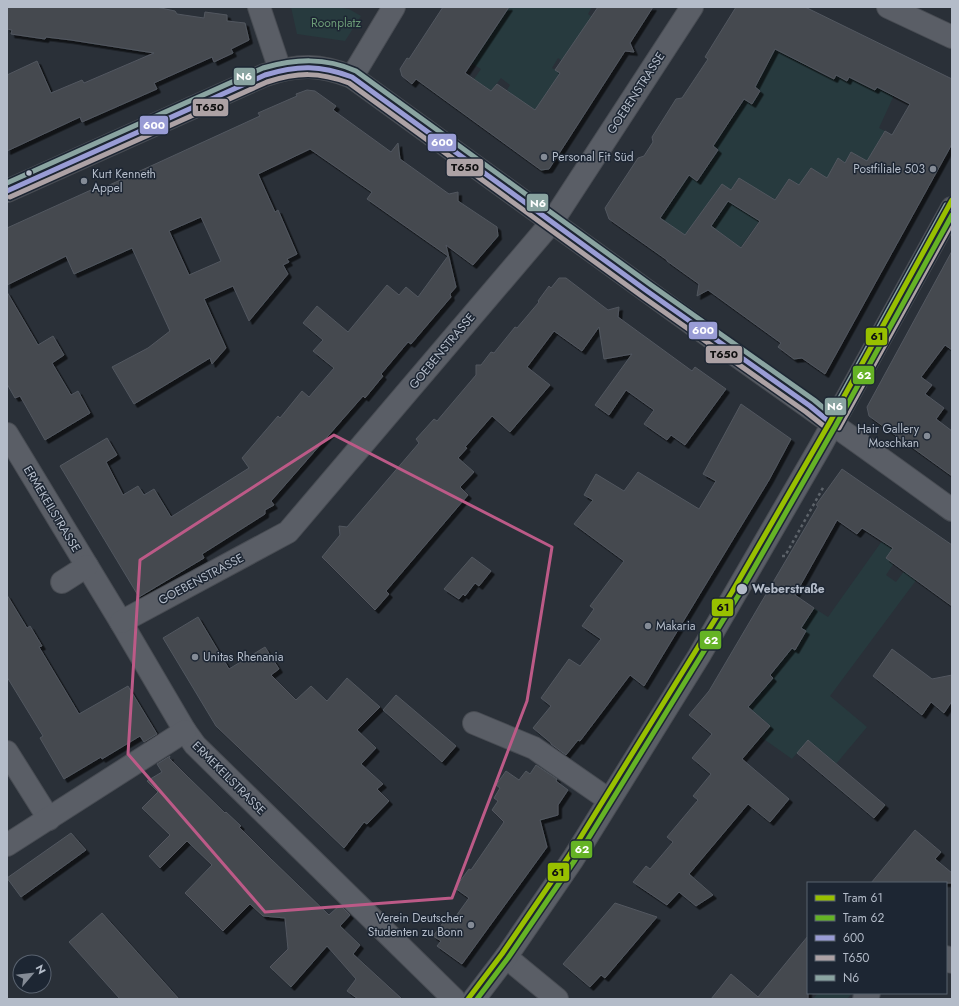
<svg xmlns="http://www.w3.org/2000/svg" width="959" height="1006" viewBox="0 0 959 1006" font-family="Jost,sans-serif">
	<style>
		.green { fill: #273a3e }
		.building { fill: #444950; stroke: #52575f; fill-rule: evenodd; filter: url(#shadow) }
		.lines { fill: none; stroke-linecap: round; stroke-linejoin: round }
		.minor-casing { stroke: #484c53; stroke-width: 24 }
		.path { stroke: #5d636a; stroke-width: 2.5; stroke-dasharray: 3 3; stroke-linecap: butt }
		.minor { stroke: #5a5e66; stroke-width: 22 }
		.bus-1-casing { stroke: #1d2633; stroke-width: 8 }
		.bus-2-casing { stroke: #1d2633; stroke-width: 8 }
		.bus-3-casing { stroke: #1d2633; stroke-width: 8 }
		.bus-1 { stroke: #999cd5; stroke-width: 5 }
		.bus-2 { stroke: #ada2a5; stroke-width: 5 }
		.bus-3 { stroke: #8aa4a1; stroke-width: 5 }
		.tram-1-casing { stroke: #1d2633; stroke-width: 8 }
		.tram-2-casing { stroke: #1d2633; stroke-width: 8 }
		.tram-1 { stroke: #98c000; stroke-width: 5 }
		.tram-2 { stroke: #65b325; stroke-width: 5 }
		.marked { fill: none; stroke: #bc5a87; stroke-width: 3; stroke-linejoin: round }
		.poi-dot { fill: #848b96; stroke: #1d2633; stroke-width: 1.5 }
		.bus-dot { fill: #b4bcc9; stroke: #1d2633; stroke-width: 1.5 }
		.labels { text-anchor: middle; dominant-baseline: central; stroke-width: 3; stroke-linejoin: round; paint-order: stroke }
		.park-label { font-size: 12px; fill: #6b9a76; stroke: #1d2633 }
		.street-label { font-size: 12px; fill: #b4bcc9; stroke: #1d2633 }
		.poi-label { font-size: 12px; fill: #b4bcc9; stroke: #1d2633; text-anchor: start }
		.stop-label { font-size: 12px; font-weight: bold; fill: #b4bcc9; stroke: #1d2633; text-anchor: start }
		.line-badge { stroke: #1d2633; stroke-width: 1.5 }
		.badge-label { font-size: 11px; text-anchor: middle; font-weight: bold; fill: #fff }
		.pale-badge-label { font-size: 11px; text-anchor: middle; font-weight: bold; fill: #111 }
	</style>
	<defs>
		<filter id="shadow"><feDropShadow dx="3.5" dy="3.5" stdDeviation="0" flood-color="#0009"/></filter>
	</defs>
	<rect width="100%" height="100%" fill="#2a3038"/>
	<g class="green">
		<path d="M291 7H336L349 9 361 16 345 41 297 34Z"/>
		<path d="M498 7H592L588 14 595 19 562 61 558 58 552 68 567 77 551 87 537 107 546 113 499 115 513 95 507 90 510 85 501 78 491 91 474 79 481 69 457 54 462 46 477 55 505 12Z"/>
		<path d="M775 49 834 79 836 75 847 81 852 71 864 84 875 90 877 87 895 93 879 128 885 131 878 142 873 164 845 163 838 158 833 167 837 185 811 168 799 185 789 179 730 262 722 256 733 242 722 234 698 243 728 201 740 208 739 178 731 190 722 184 685 235 653 215 689 175 692 177 699 166 711 160 718 150 699 137 730 89 752 104 760 91 742 78Z"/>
		<path d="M882 541 893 549 886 558 894 563 886 575 896 582 908 566 920 575 830 696 867 727 836 764 808 740 792 759 761 737 770 726 746 706 773 678 770 675 779 663 773 658 787 646 795 650 806 632 801 628 814 608 828 617Z"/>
		<path d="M818 993H852L847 999H813Z"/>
	</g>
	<g class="building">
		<path d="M7 7H156L175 11 177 14 204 18 205 12 227 15V21L245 23 249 40 231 49 233 53 214 62 212 57 154 83 157 89 82 122 80 117 7 151V75L37 61 51 93 82 80 84 83 154 53 71 40 46 37 45 39 11 34 12 30 7 29Z"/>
		<path d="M443 7H509L465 73 491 91 497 84 535 110 560 73 555 70 598 7H653L630 43 634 52 625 51 549 169 541 170 416 79 412 84 402 76 400 69 407 58 409 59Z"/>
		<path d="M736 7H805L952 79V144L825 374 802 358 794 359 778 347 781 343 708 290 697 296 699 284 667 261V260L609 219 605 208 638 158 644 156 653 142 652 137 676 99 682 98 708 59 705 57ZM775 49 834 79 836 75 847 81 849 77 875 90 877 87 910 104 892 135 885 131 867 161 851 152 845 163 838 158 827 178 811 168 799 185 789 179 775 200 739 178 731 190 722 184 685 235 660 218 689 175 697 181 718 150 713 146 744 99 752 104 760 91 755 87ZM728 201 760 221 741 248 711 226Z"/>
		<path d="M307 90 315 91 336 106 333 110 391 152 398 143 400 159 449 194 458 192V201L497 227 498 236 473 265 446 245 456 287 450 294 451 297 411 344 408 342 381 374 383 376 365 398 363 396 271 501 274 505 265 510V514L202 554 204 558 139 597 60 466 107 438 117 455 106 462 123 495 138 486 144 495 154 489 171 517 249 468 242 458 278 416 280 418 302 391 309 397 334 368 313 351 323 340 303 323 317 306 348 332 387 285 399 295 406 287 418 297 448 256 367 199 372 192 310 149 258 174 275 212 278 210 297 254 287 259 289 262 283 265 288 274 249 321 233 286 204 299 226 348 212 364 210 358 134 404 112 367 148 348 170 331 132 248 74 274 66 256 7 285V228L91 190 92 193 260 116 258 113 297 96 296 94ZM201 217 221 261 189 275 169 231Z"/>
		<path d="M952 251V350L945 345 921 377 932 385 925 394 944 408 936 419 952 431V476L869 416 867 407Z"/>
		<path d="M559 278H566L608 310 619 307 618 317 692 371 695 367 726 389 685 445 671 435 667 440 644 424 654 410 626 390 609 415 595 405 632 354 604 359 599 327 582 351 554 331 527 367 550 385 510 432 492 416 465 447 467 448 458 458 474 472 460 487 468 495 386 591 389 594 375 610 322 557 340 535 339 526 347 527 419 443 416 439 434 419 437 421 476 375V365H481L491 352 494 353 515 327 517 328 539 302 538 301 549 286 551 288Z"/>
		<path d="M7 292 38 345 53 336 64 355 52 363 71 395 78 391 90 413 45 440 20 396 15 398 7 384Z"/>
		<path d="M741 404 791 439 769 480 644 686 630 675 580 741 578 740 566 755 551 744V743L533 728 551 706 541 698 569 659 580 666 601 639 582 626 594 609 590 606 624 561 574 524 593 500 584 495 596 474 624 491 638 472 699 509 716 481 703 474Z"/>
		<path d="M842 469 952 545V606L886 558 893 548 862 528 857 534 837 520 795 595 814 608 801 628 806 631 795 650 792 648 770 675 773 678 748 707 770 726 742 759 789 799 770 822 748 804 689 874 713 895 696 906 679 892 667 905 633 882 646 866 650 869 673 842 667 837 698 800 693 796 711 774 692 758 712 734 689 715 709 691 818 506 816 505Z"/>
		<path d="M472 557 491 571 479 586 475 583 465 596 463 594 459 599 444 589Z"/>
		<path d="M7 595 27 628 30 626 42 646 39 647 79 714 128 686 157 734 144 742 140 736 102 759 101 757 64 779 40 738 43 736 7 677Z"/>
		<path d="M198 617 229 669 265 647 279 669 271 675 296 700 311 686 327 701 347 678 380 707 357 730 376 748 361 764 383 784 377 789 389 801 367 824 364 822 344 848 216 726 163 638Z"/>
		<path d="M892 649 932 679 952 675V701L944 713 931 702 922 715 873 676Z"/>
		<path d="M396 695 456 746 442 762 383 710Z"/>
		<path d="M808 740 885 805 874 818 797 753Z"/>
		<path d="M170 756 169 758 188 777 225 813 226 812 241 826 239 827 271 859 329 915 340 905 350 915 340 926 360 945 353 954 402 999H358L347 991 356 979 327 946 291 987 270 967 288 949 285 918 263 916 250 904 223 931 185 893 212 865 187 841 160 868 149 856 170 835 142 808 158 792 147 781 162 772 157 764Z"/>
		<path d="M536 765 557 779 556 781 568 790 558 805V815L540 820 547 847 462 964 437 946 441 941 433 936 446 919 451 923 469 898 455 888 469 869 471 870 504 822 492 810 498 801 494 798 500 788 496 785 506 771 519 780 526 771 530 774Z"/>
		<path d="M915 830 941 852 935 859 952 873V883H871Z"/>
		<path d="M71 833 86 850 21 897 7 878Z"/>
		<path d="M615 903 657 917 605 978 601 975 590 987 563 964Z"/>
		<path d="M102 913 179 999H120L69 942Z"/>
		<path d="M808 936V999H711L731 974 758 997Z"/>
	</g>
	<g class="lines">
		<defs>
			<g id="minor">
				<path d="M259 7 280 70"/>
				<path d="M888 7 952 37"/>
				<path d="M352 77 394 7"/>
				<path d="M7 191 265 75C298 64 320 64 352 77 451 148 549 220 647 291 748 365 851 436 952 510"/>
				<path d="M7 434 121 622 185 731 195 745 454 999"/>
				<path d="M62 582 87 566"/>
				<path d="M121 622 288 532 552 222 692 7"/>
				<path d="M474 723 534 748 609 800"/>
				<path d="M7 752 49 819"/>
				<path d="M7 845 185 731"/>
				<path d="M506 957 557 999"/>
				<path d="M946 957 952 962"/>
				<path d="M474 999 506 957 573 859 699 656 820 447 952 208"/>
				<path d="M864 999 869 993"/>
			</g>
		</defs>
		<use href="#minor" class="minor-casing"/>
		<path class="path" d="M782 556H785L824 486"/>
		<use href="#minor" class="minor"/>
		<defs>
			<g id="bus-1">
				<path d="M7 191 265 75C298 65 320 65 352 77L647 291 810 406 833 425"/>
				<path d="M833 425 952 208"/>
			</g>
			<g id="bus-2">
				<path d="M10 197 267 82C298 72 319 72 349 83L643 297 806 412 829 430"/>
				<path d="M839 428 952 223"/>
			</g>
			<path id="bus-3" d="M7 183 263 68C295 59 325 57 356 71L651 285 814 400 831 414 946 205"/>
		</defs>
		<use href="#bus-1" class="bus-1-casing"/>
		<use href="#bus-2" class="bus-2-casing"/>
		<use href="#bus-3" class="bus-3-casing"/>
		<use href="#bus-1" class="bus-1"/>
		<use href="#bus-2" class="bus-2"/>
		<use href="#bus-3" class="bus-3"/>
		<defs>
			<path id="tram-1" d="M468 999 502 954 569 856 732 592 830 422 952 200"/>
			<path id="tram-2" d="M477 999 508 958 575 860 738 596 836 425 952 215"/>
		</defs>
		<use href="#tram-1" class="tram-1-casing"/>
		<use href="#tram-2" class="tram-2-casing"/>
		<use href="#tram-1" class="tram-1"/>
		<use href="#tram-2" class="tram-2"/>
	</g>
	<path class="marked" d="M334 435 552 547 527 701 452 898 265 912 128 754 140 560Z"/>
	<g class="poi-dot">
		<circle cx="544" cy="157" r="4"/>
		<circle cx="933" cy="169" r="4"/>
		<circle cx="84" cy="181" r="4"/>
		<circle cx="927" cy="436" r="4"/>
		<circle cx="648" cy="626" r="4"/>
		<circle cx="195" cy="657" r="4"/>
		<circle cx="471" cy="925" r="4"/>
	</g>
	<g class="bus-dot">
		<circle cx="29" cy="173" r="3.5"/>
		<circle cx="742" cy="589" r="6"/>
	</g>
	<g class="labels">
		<g class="park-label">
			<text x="336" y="23">Roonplatz</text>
		</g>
		<g class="street-label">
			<text transform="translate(636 93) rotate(-57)">GOEBENSTRASSE</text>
			<text transform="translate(442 351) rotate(-50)">GOEBENSTRASSE</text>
			<text transform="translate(52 509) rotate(59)">ERMEKEILSTRASSE</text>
			<text transform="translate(201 579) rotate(-28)">GOEBENSTRASSE</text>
			<text transform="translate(229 778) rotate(45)">ERMEKEILSTRASSE</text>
		</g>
		<g class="poi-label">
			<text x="552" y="157">Personal Fit Süd</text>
			<text x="925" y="169" text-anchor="end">Postfiliale 503</text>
			<text x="92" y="174">Kurt Kenneth<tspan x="92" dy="14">Appel</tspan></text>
			<text x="919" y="429" text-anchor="end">Hair Gallery<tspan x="919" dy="14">Moschkan</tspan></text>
			<text x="656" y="626">Makaria</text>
			<text x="203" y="657">Unitas Rhenania</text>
			<text x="463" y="918" text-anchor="end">Verein Deutscher<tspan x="463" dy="14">Studenten zu Bonn</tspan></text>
		</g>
		<g class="stop-label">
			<text x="752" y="589">Weberstraße</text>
		</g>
	</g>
	<g class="line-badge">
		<rect x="233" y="67" width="23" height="19" rx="4" fill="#8aa4a1"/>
		<rect x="192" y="98" width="37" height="19" rx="4" fill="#ada2a5"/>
		<rect x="139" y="115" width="30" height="20" rx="4" fill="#999cd5"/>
		<rect x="427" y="133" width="30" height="19" rx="4" fill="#999cd5"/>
		<rect x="446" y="158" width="38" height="19" rx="4" fill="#ada2a5"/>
		<rect x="526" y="193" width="23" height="19" rx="4" fill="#8aa4a1"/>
		<rect x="688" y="321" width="30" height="19" rx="4" fill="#999cd5"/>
		<rect x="865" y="327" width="23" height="19" rx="4" fill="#98c000"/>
		<rect x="705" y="345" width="38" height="19" rx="4" fill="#ada2a5"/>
		<rect x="852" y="365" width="23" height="20" rx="4" fill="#65b325"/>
		<rect x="824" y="397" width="23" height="19" rx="4" fill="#8aa4a1"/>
		<rect x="711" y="598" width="23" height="19" rx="4" fill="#98c000"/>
		<rect x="699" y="630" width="23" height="20" rx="4" fill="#65b325"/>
		<rect x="570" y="840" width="23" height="19" rx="4" fill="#65b325"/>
		<rect x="547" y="862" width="23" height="20" rx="4" fill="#98c000"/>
	</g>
	<g class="badge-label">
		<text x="244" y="80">N6</text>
		<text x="154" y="129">600</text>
		<text x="442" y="146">600</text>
		<text x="538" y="207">N6</text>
		<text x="703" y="334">600</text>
		<text x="864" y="379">62</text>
		<text x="835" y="410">N6</text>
		<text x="711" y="644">62</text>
		<text x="582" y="853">62</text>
	</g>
	<g class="pale-badge-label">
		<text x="210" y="111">T650</text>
		<text x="465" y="171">T650</text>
		<text x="877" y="340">61</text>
		<text x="724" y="358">T650</text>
		<text x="723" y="611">61</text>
		<text x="558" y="876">61</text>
	</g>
	<rect width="959" height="1006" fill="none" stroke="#b4bcc9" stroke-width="16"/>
	<rect x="807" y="882" width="140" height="112" fill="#1d2633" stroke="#59626f"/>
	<rect x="815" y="895" width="20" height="6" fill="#98c000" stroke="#59626f"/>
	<text x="843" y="902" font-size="12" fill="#b4bcc9">Tram 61</text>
	<rect x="815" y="915" width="20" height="6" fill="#65b325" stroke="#59626f"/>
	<text x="843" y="922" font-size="12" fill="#b4bcc9">Tram 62</text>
	<rect x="815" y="935" width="20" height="6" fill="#999cd5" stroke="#59626f"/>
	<text x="843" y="942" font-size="12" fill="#b4bcc9">600</text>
	<rect x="815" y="955" width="20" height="6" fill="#ada2a5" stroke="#59626f"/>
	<text x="843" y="962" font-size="12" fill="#b4bcc9">T650</text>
	<rect x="815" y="975" width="20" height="6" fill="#8aa4a1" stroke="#59626f"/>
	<text x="843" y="982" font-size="12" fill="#b4bcc9">N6</text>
	<g transform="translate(32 974) rotate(62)"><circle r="19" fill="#1d2633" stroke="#59626f"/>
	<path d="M0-3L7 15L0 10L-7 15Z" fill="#848b96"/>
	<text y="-6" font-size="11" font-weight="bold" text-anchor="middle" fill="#b4bcc9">N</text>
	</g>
</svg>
